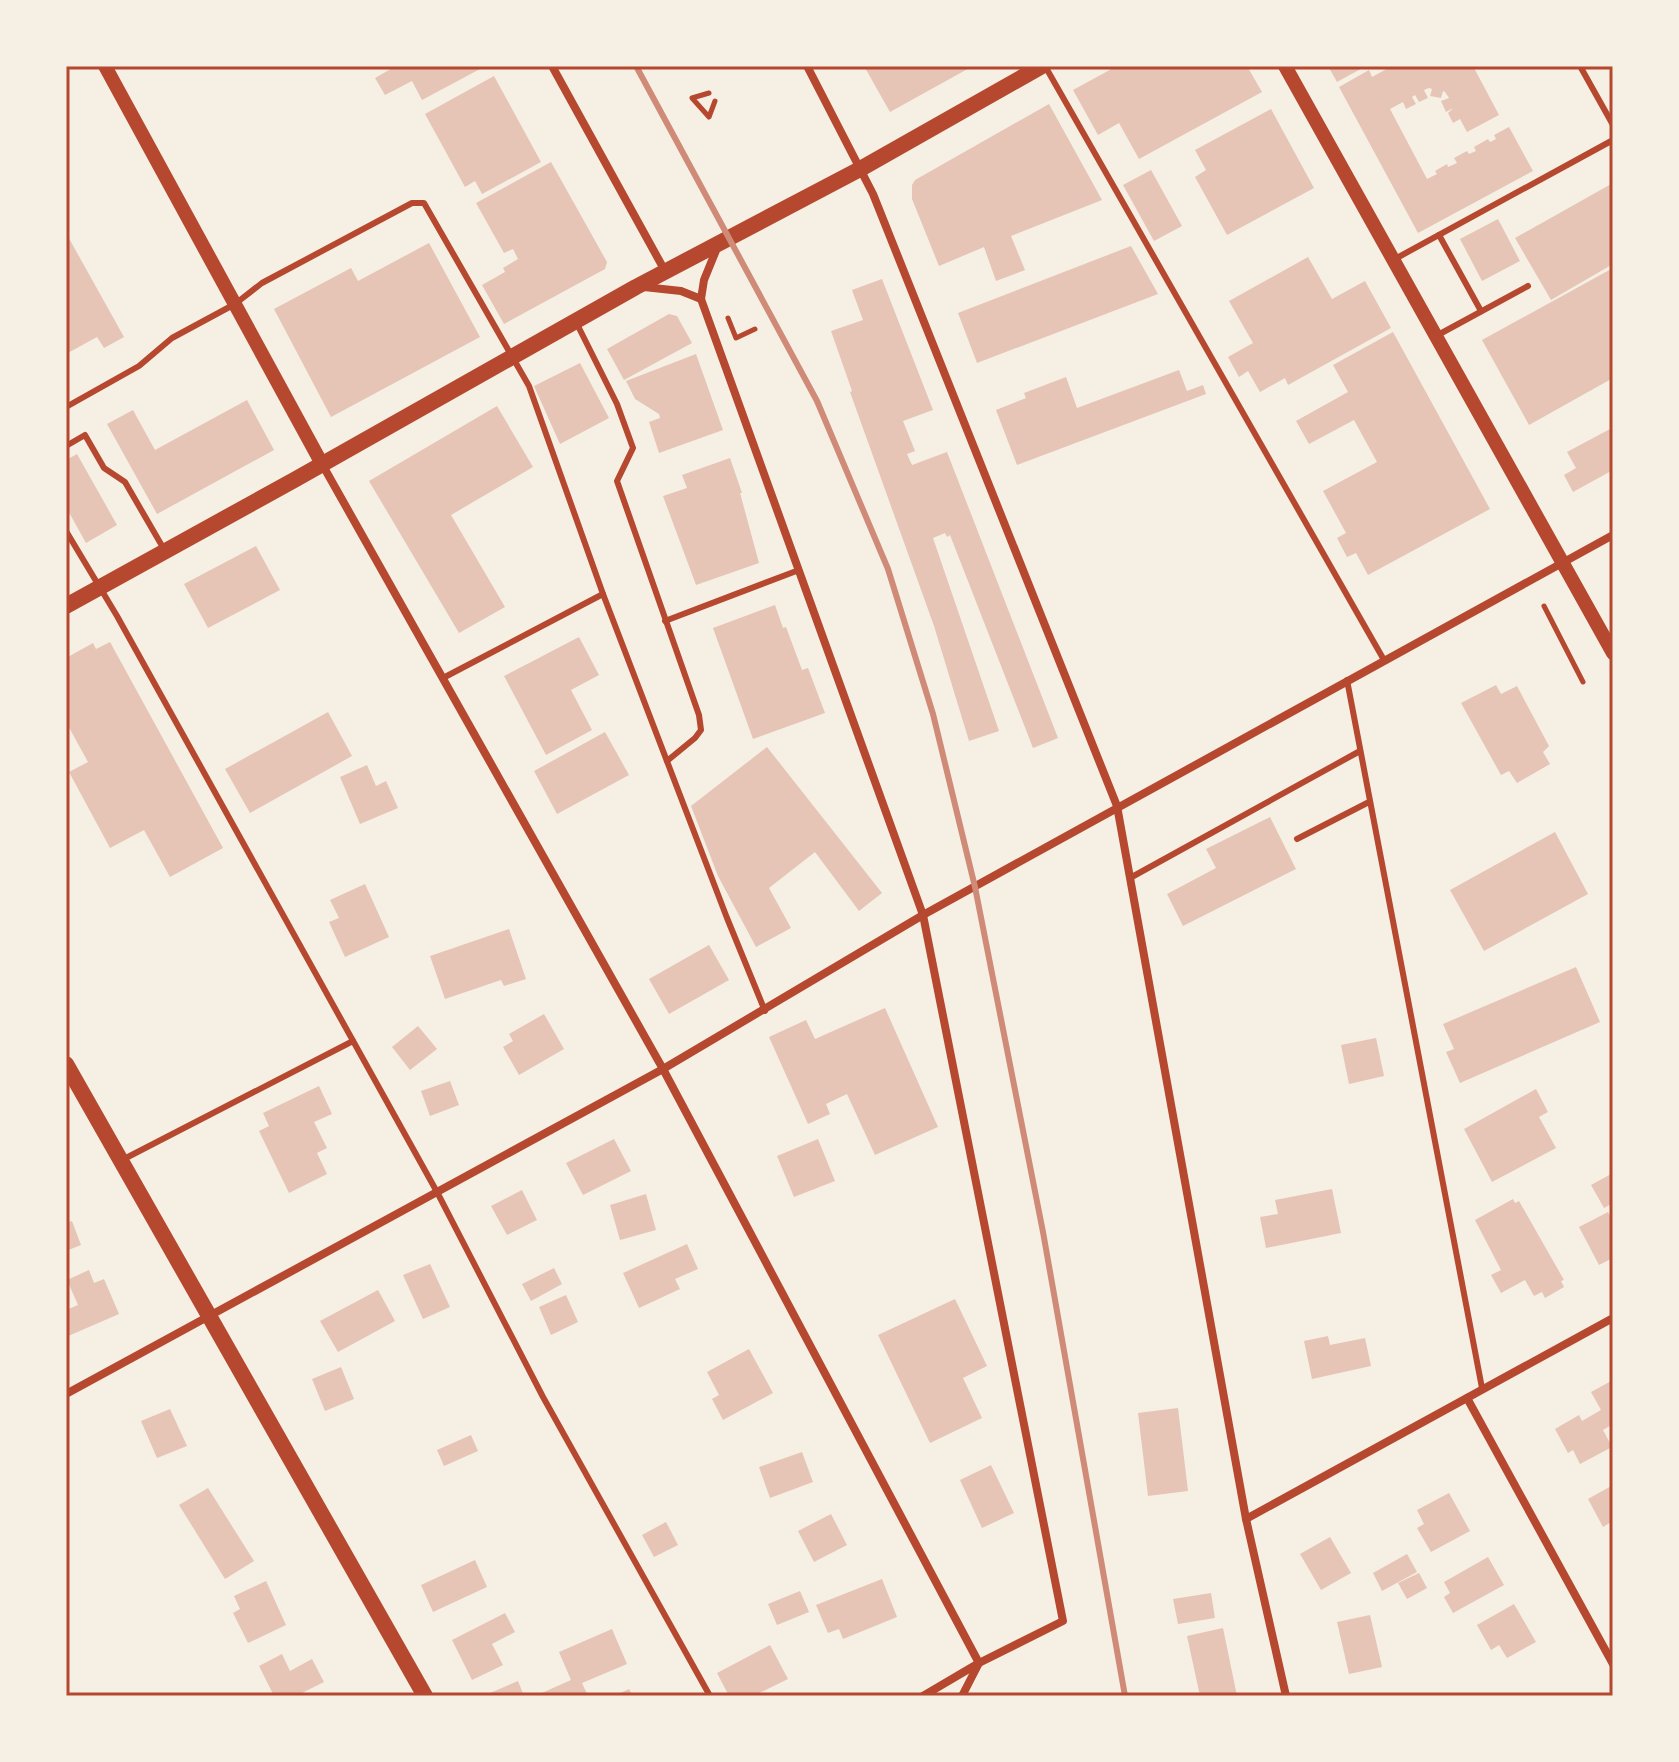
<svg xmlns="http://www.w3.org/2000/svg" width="1679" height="1762" viewBox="0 0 1679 1762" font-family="'Archivo Narrow',sans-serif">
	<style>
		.building { fill: #e6c5b7 }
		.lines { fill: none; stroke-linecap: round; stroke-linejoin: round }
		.path { stroke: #b5482f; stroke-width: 5 }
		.service { stroke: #b5482f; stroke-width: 6 }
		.minor { stroke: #b5482f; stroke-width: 8 }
		.tertiary { stroke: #b5482f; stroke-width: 14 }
		.secondary { stroke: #b5482f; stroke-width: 16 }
		.rail { stroke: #cf8b77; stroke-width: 6 }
		.neatline { fill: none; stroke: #b5482f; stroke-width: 3 }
	</style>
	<rect width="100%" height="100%" fill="#f6efe4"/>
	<g class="building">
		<path d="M396 66H478L480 69 422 100 412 81 385 95 375 78Z"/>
		<path d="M864 66H973L890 112Z"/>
		<path d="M1117 66H1247L1262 92 1139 159 1119 123 1098 135 1073 90Z"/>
		<path d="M1328 66H1366L1337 82Z"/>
		<path d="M1392 66H1473L1499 115 1467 132 1460 119 1453 123 1448 113 1453 108 1446 112 1441 101 1449 98 1445 92 1443 91 1441 98 1430 96 1432 89 1429 88 1424 90 1428 98 1419 102 1415 95 1412 97 1416 104 1406 109 1403 102 1390 109 1427 179 1437 174 1435 171 1447 164 1448 167 1457 163 1454 158 1467 151 1469 154 1476 151 1474 147 1488 139 1490 142 1496 139 1494 135 1509 127 1533 171 1418 233 1339 87 1369 70 1372 77Z"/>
		<path d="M494 76 541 162 482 194 475 181 465 187 425 114Z"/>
		<path d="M1049 104 1102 200 1011 236 1025 270 996 281 984 247 939 266 912 199V185L915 180Z"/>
		<path d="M1271 109 1314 188 1227 235 1195 177 1206 170 1195 150Z"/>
		<path d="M551 162 607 262 605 269 504 324 482 285 505 272 503 268 518 259 513 249 504 253 476 203Z"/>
		<path d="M1151 170 1182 226 1154 241 1123 185Z"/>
		<path d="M1613 183V264L1551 300 1515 238Z"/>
		<path d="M1498 219 1520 261 1482 281 1460 239Z"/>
		<path d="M66 233 124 337 104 348 97 337 66 354Z"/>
		<path d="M429 243 480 337 331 417 274 309 351 268 358 281Z"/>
		<path d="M1131 246 1158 294 977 363 958 313Z"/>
		<path d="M1308 257 1332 299 1365 281 1391 328 1288 385 1285 378 1260 392 1248 371 1239 377 1228 357 1253 343 1229 301Z"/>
		<path d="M1613 268V378L1529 425 1482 340Z"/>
		<path d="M882 279 933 410 903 421 915 451 907 454 912 465 947 452 1058 738 1033 748 950 535 947 537 945 533 933 538 999 731 969 741 934 626 850 392 852 391 831 331 863 320 852 290Z"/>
		<path d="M669 314 677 316 692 343 624 380 607 349Z"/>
		<path d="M1393 332 1490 509 1368 575 1356 553 1347 557 1337 538 1346 533 1323 491 1377 462 1354 420 1309 444 1296 421 1348 392 1333 365Z"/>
		<path d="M696 354 723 430 659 453 649 422 660 418 659 414 635 399 626 381Z"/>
		<path d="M580 363 609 418 560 444 534 386Z"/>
		<path d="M1179 370 1187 391 1203 385 1206 394 1017 465 996 410 1026 398 1024 393 1066 377 1077 408Z"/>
		<path d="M247 400 274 450 157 514 107 424 133 410 155 450Z"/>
		<path d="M497 406 533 467 451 515 505 607 459 633 369 481Z"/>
		<path d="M1610 429 1613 435V470L1573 492 1564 475 1576 468 1567 452Z"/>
		<path d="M77 454 117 525 86 543 66 507V460Z"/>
		<path d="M730 458 742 493H740L759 563 696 585 663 496 687 488 682 475Z"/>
		<path d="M256 546 280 590 208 628 184 584Z"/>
		<path d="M775 605 783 628 786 627 802 670 808 668 825 713 753 739 713 628Z"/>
		<path d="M579 637 599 675 571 690 592 730 546 755 504 676Z"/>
		<path d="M110 642 223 848 170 877 144 830 110 848 69 772 88 762 66 722V658L93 643 96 649Z"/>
		<path d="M1496 685 1501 694 1517 686 1549 746 1543 752 1550 764 1517 783 1509 771 1501 775 1461 703Z"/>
		<path d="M328 712 352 756 250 813 225 769Z"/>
		<path d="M605 732 629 775 557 814 534 771Z"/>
		<path d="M767 747 882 893 859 911 815 852 769 888 791 928 756 947 718 876 691 806Z"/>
		<path d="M367 765 376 786 386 781 398 808 360 824 340 777Z"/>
		<path d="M1270 817 1296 869 1183 926 1167 894 1216 868 1206 849Z"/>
		<path d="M1555 832 1588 894 1484 951 1450 890Z"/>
		<path d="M365 884 389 937 345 957 329 922 339 918 330 900Z"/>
		<path d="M509 929 526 979 504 986 501 980 445 999 430 956Z"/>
		<path d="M709 945 729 980 669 1014 649 979Z"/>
		<path d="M1576 967 1600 1022 1460 1083 1446 1052 1454 1049 1443 1024Z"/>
		<path d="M885 1008 938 1127 875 1155 847 1094 826 1104 830 1114 808 1124 769 1037 806 1020 815 1039Z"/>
		<path d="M544 1014 564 1049 519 1075 503 1047 513 1041 509 1034Z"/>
		<path d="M418 1026 437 1049 410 1070 392 1047Z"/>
		<path d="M1376 1038 1384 1076 1349 1084 1341 1045Z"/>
		<path d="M450 1081 459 1105 430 1116 421 1091Z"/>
		<path d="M319 1086 332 1114 314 1122 327 1148 317 1153 327 1174 289 1193 259 1131 269 1126 263 1113Z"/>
		<path d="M1536 1089 1548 1112 1539 1117 1556 1148 1492 1182 1464 1129Z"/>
		<path d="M614 1139 631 1171 583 1195 566 1163Z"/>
		<path d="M818 1139 835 1181 794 1197 777 1156Z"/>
		<path d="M1613 1173V1203L1604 1208 1591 1185Z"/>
		<path d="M1332 1189 1341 1233 1266 1248 1260 1217 1278 1214 1275 1200Z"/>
		<path d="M522 1190 537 1220 507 1235 491 1206Z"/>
		<path d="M646 1194 656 1230 620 1240 610 1205Z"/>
		<path d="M1513 1199 1515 1203 1519 1201 1564 1280 1561 1281 1564 1287 1545 1298 1542 1292 1534 1296 1525 1280 1501 1293 1491 1275 1501 1270 1475 1220Z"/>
		<path d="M1608 1212 1613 1222V1258L1599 1265 1579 1227Z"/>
		<path d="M72 1221 81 1245 66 1251V1223Z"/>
		<path d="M687 1244 698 1269 675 1279 680 1289 639 1308 623 1273Z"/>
		<path d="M430 1264 450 1307 423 1319 403 1275Z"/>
		<path d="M554 1268 562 1284 531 1301 522 1284Z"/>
		<path d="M89 1270 94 1283 104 1279 119 1314 66 1337V1310L78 1305 67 1280Z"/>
		<path d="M378 1290 395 1321 338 1352 320 1321Z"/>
		<path d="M566 1295 578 1322 551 1335 539 1307Z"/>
		<path d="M955 1299 987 1366 963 1378 982 1418 930 1443 878 1335Z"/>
		<path d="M1328 1336 1330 1345 1365 1338 1371 1366 1312 1379 1304 1341Z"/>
		<path d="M749 1349 773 1393 723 1420 712 1399 719 1395 707 1372Z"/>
		<path d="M341 1367 354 1399 325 1411 312 1379Z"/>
		<path d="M1613 1380V1424L1603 1430 1612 1447 1580 1464 1573 1450 1568 1453 1555 1429 1579 1415 1582 1421 1601 1410 1591 1392Z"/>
		<path d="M1178 1408 1188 1491 1148 1496 1138 1413Z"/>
		<path d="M170 1409 187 1446 157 1458 141 1421Z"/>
		<path d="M471 1435 478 1451 444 1466 437 1450Z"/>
		<path d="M802 1452 813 1482 770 1498 759 1467Z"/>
		<path d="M991 1465 1014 1513 982 1528 960 1480Z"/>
		<path d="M1613 1485V1521L1603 1527 1588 1499Z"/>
		<path d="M208 1488 254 1561 225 1579 179 1505Z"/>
		<path d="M1449 1493 1470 1531 1431 1552 1417 1528 1424 1524 1417 1510Z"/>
		<path d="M831 1514 847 1545 814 1562 798 1531Z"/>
		<path d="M666 1522 678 1545 654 1557 642 1535Z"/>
		<path d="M1330 1537 1351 1573 1321 1590 1300 1554Z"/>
		<path d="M1407 1554 1417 1572 1382 1591 1373 1573Z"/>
		<path d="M1488 1557 1504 1585 1453 1613 1444 1597 1450 1593 1444 1582Z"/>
		<path d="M475 1560 487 1587 433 1612 421 1585Z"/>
		<path d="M1419 1573 1427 1588 1407 1599 1398 1583Z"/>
		<path d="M882 1579 897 1617 843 1639 839 1629 828 1633 816 1605Z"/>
		<path d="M266 1581 286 1625 248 1643 233 1613 240 1609 234 1596Z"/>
		<path d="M800 1591 809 1612 777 1625 768 1604Z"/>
		<path d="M1211 1593 1215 1618 1178 1624 1173 1599Z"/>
		<path d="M1514 1604 1536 1642 1507 1658 1499 1645 1491 1650 1477 1625Z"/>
		<path d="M505 1613 515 1632 492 1644 503 1665 472 1680 452 1640Z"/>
		<path d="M1370 1615 1382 1667 1349 1674 1337 1622Z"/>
		<path d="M1223 1628 1237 1696H1200L1187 1636Z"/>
		<path d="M612 1629 627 1664 582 1683 588 1696H535L571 1680 559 1652Z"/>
		<path d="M770 1645 788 1679 753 1696H729L717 1673Z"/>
		<path d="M282 1654 290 1671 312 1659 324 1682 296 1696H274L259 1666Z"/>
		<path d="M518 1681 524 1696H483Z"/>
		<path d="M629 1689 633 1696H614Z"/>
	</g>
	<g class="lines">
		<g class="path">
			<path d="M709 93 692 98 709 117 715 101"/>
			<path d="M728 318 736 338 755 329"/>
			<path d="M1544 606 1583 682"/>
		</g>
		<g class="service">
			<path d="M1045 66 1384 660"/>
			<path d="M1580 66 1613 125"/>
			<path d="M1439 235 1481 311"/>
			<path d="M1393 260 1613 140"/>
			<path d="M577 324 617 404 633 448 617 481 699 715 701 730 695 738 667 761"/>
			<path d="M1436 336 1528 286"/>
			<path d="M66 407 139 366 172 338 235 304 262 283 412 203H424L529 386 603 594 727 918 765 1011"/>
			<path d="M66 446 85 435 104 468 125 482 165 551"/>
			<path d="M66 531 117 616 437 1192 543 1397 710 1696"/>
			<path d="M665 621 799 570"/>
			<path d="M443 678 603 594"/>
			<path d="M1347 680 1482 1388"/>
			<path d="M1297 839 1369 802"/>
			<path d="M1130 878 1360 751"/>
			<path d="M122 1160 353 1041"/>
		</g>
		<g class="minor">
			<path d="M552 66 665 271"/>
			<path d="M807 66 873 194 1117 806 1246 1519 1286 1696"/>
			<path d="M717 248 704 280 701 299 923 915 1063 1621 979 1663 923 1696"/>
			<path d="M644 287 681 291 701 299"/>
			<path d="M322 464 663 1069 979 1663 962 1696"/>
			<path d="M66 1394 663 1069 923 915 1613 535"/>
			<path d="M1467 1398 1613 1664"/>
			<path d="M1246 1519 1613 1318"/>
		</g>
		<g class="tertiary">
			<path d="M105 66 322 464"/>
			<path d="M1285 66 1613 653"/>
		</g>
		<g class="secondary">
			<path d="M66 606 296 479 636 287 862 168 1042 66"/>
			<path d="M66 1064 425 1696"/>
		</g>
		<path class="rail" d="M636 66 817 401 888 569 933 714 975 887 1043 1232 1125 1696"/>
	</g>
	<rect width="1679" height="1762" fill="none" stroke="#f6efe4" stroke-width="136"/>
	<rect x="68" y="68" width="1543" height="1626" class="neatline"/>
</svg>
